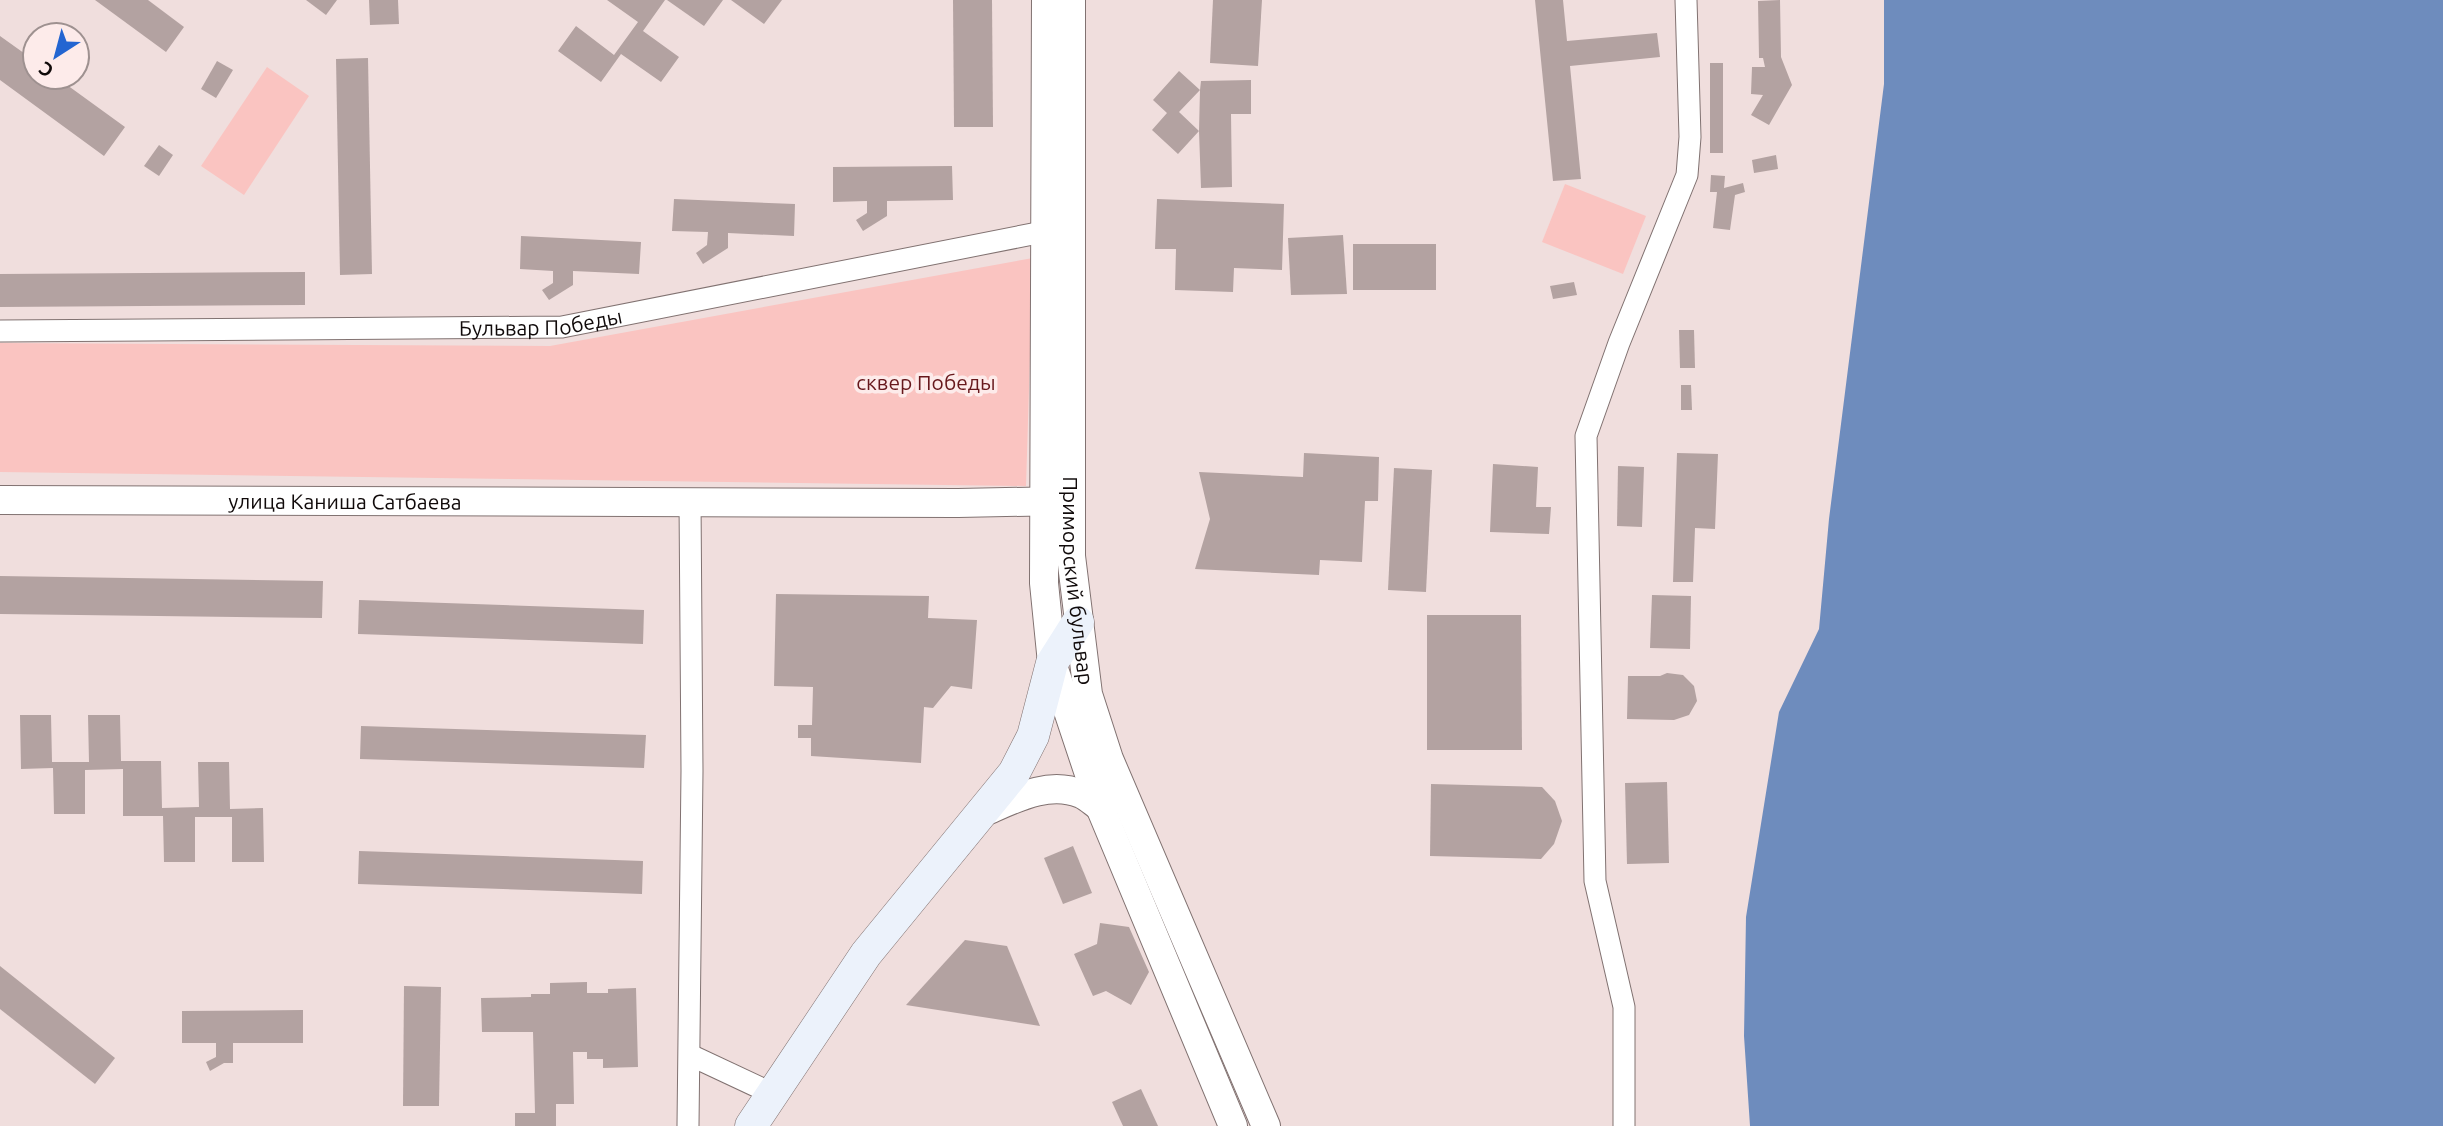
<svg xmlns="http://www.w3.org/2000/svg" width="2443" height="1126" viewBox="0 0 2443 1126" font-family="Ubuntu,sans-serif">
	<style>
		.green { fill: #fac4c1 }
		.water { fill: #6e8cbd }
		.building { fill: #b3a2a1; fill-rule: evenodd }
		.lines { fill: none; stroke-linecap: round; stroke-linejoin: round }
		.minor-casing { stroke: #817271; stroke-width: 23 }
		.tertiary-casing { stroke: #817271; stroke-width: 30 }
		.secondary-casing { stroke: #817271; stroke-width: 33 }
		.minor { stroke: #fff; stroke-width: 21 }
		.tertiary { stroke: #fff; stroke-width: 28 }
		.secondary { stroke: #ecf2fb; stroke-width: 32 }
		.labels { text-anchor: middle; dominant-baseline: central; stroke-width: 7; stroke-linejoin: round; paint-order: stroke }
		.street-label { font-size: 21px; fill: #100a0a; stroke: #fdebea }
		.park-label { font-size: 21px; fill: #67181c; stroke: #fdebea }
	</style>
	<rect width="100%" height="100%" fill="#f0dedd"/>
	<g class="green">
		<path d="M267 67 309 96 244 195 201 166Z"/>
		<path d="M1565 184 1646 216 1623 274 1542 242Z"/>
		<path d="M1033 258 1026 486 0 472V343L550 346Z"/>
	</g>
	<path class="water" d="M1884 0H2443V1126H1750L1744 1036 1746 917 1779 712 1819 629 1829 519 1884 84Z"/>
	<g class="building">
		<path d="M95 0H148L184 27 166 52Z"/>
		<path d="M306 0H337L326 15Z"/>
		<path d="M369 0H398L399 24 370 25Z"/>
		<path d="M607 0H665L643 31 679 57 661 82 621 54 601 82 558 51 576 26 614 55 638 22Z"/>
		<path d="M667 0H723L704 26Z"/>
		<path d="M731 0H782L764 24Z"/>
		<path d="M953 0H992L993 127H954Z"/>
		<path d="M1213 0H1262L1258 66 1210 63Z"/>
		<path d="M1535 0H1563L1567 41 1657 33 1660 57 1570 66 1581 179 1553 181Z"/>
		<path d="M1780 0 1781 57 1792 85 1769 125 1751 115 1763 95 1751 94 1752 67H1765L1763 58H1759L1758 1Z"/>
		<path d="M0 36 35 61V77H56L125 127 104 156 0 80Z"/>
		<path d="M368 58 372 274 340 275 336 59Z"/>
		<path d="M217 61 233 70 216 98 201 89Z"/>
		<rect x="1710" y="63" width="13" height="90"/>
		<path d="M1179 71 1200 90 1201 81 1251 80V114H1231L1232 187 1201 188 1199 131 1178 154 1152 130 1167 113 1153 100ZM1200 90 1199 131 1179 112Z"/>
		<path d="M159 145 173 155 159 176 144 166Z"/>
		<path d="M1776 155 1778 169 1754 173 1752 160Z"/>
		<path d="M952 166 953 200 887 201V216L863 231 856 220 867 213V201L833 202V167Z"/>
		<path d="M1711 175 1725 176 1724 188 1743 183 1745 192 1735 195 1730 230 1713 228 1717 192H1710Z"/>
		<path d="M674 199 795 204 794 236 728 233V248L703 264 696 253 707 245 708 232 672 231Z"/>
		<path d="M1157 199 1284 204 1282 270 1234 268 1233 292 1175 290 1176 249H1155Z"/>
		<path d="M1343 235 1347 294 1291 295 1288 238Z"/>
		<path d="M521 236 641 242 639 274 573 271V285L549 300 542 290 553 283V271L520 269Z"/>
		<rect x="1353" y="244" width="83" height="46"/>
		<path d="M305 272V305L0 307V274Z"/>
		<path d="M1574 282 1577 295 1553 299 1550 286Z"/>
		<path d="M1679 330H1694L1695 368H1680Z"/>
		<path d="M1681 385H1691L1692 410H1681Z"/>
		<path d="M1304 453 1379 457 1378 501H1365L1362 562 1320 560 1319 575 1195 569 1210 519 1199 472 1303 477Z"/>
		<path d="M1677 453 1718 454 1715 529 1695 528 1693 582H1673Z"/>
		<path d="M1493 464 1538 467 1536 507H1551L1549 534 1490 532Z"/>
		<path d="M1618 466 1644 467 1642 527 1617 526Z"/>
		<path d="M1394 468 1432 470 1426 592 1388 590Z"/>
		<path d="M0 576 323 581 322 618 0 614Z"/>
		<path d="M776 594 929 596 928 618 977 620 972 689 951 686 933 708 924 707 921 763 811 756V738H798V725H812L813 687 774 686Z"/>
		<path d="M1652 595 1691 596 1690 649 1650 648Z"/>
		<path d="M359 600 644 610 643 644 358 634Z"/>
		<path d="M1427 615H1521L1522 750H1427Z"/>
		<path d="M1667 673 1683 675 1694 686 1697 701 1689 715 1674 720 1627 719 1628 676H1660Z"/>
		<path d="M20 715H51L52 762H89L88 715H120L121 761H161L162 808 199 807 198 762H229L230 809 263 808 264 862H232V817H195V862H164L163 816H123V769L85 770V814H54L53 768 21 769Z"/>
		<path d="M361 726 646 735 644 768 360 759Z"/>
		<path d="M1667 782 1669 863 1627 864 1625 783Z"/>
		<path d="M1431 784 1542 787 1555 801 1562 821 1554 844 1541 859 1430 856Z"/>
		<path d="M1073 846 1092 893 1063 904 1044 858Z"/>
		<path d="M359 851 643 861 642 894 358 884Z"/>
		<path d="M1100 923 1129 927 1149 972 1131 1005 1106 991 1093 996 1074 954 1097 944Z"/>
		<path d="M965 940 1007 946 1040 1026 906 1005Z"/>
		<path d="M0 966 115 1058 95 1084 0 1009Z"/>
		<path d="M587 982V993H608V989L636 988 638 1067 603 1068V1059H587V1052H573L574 1104H556V1126H515V1113H535L533 1032H482L481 998 531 997V994H550V983Z"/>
		<path d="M404 986 441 987 439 1106H403Z"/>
		<path d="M303 1010V1043H233V1063H224L210 1071 206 1062 216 1057V1043H182V1011Z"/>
		<path d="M1141 1089 1158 1126H1123L1112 1102Z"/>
	</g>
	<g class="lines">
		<defs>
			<g id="minor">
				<path id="s1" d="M0 331 562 327 1058 229"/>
				<path d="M690 1055 771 1093"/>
				<path d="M688 1126 692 771 690 500"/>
				<path d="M1624 1126V1007L1595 881 1586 436 1619 343 1687 175 1690 137 1686 0"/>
			</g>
			<g id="tertiary">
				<path d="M1046 0 1044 583 1052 663 1100 807 1233 1126"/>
				<path id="s2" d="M1071 0V556L1088 694 1109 759 1266 1126"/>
				<path id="s3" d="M0 500 958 503 1064 501"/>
				<path d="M984 812C1014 799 1049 780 1081 794 1088 797 1094 803 1100 807"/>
			</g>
			<path id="secondary" d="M751 1126 866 954 1014 773 1033 736 1052 663 1078 622"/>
		</defs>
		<use href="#minor" class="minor-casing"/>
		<use href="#tertiary" class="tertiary-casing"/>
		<use href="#secondary" class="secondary-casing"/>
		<use href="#minor" class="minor"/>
		<use href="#tertiary" class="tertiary"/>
		<use href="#secondary" class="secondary"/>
	</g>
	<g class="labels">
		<g class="street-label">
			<text stroke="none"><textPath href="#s1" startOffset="541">Бульвар Победы</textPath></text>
			<text stroke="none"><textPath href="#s3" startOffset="345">улица Каниша Сатбаева</textPath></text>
			<text stroke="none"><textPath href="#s2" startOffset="581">Приморский бульвар</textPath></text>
		</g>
		<g class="park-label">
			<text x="926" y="382">сквер Победы</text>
		</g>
	</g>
	<g transform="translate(56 56) rotate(216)"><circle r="33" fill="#fdebea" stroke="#9e9190" stroke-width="2"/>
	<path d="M0-5L12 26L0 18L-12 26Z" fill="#2365d1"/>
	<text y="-10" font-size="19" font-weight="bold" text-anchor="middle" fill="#100a0a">С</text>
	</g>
</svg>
